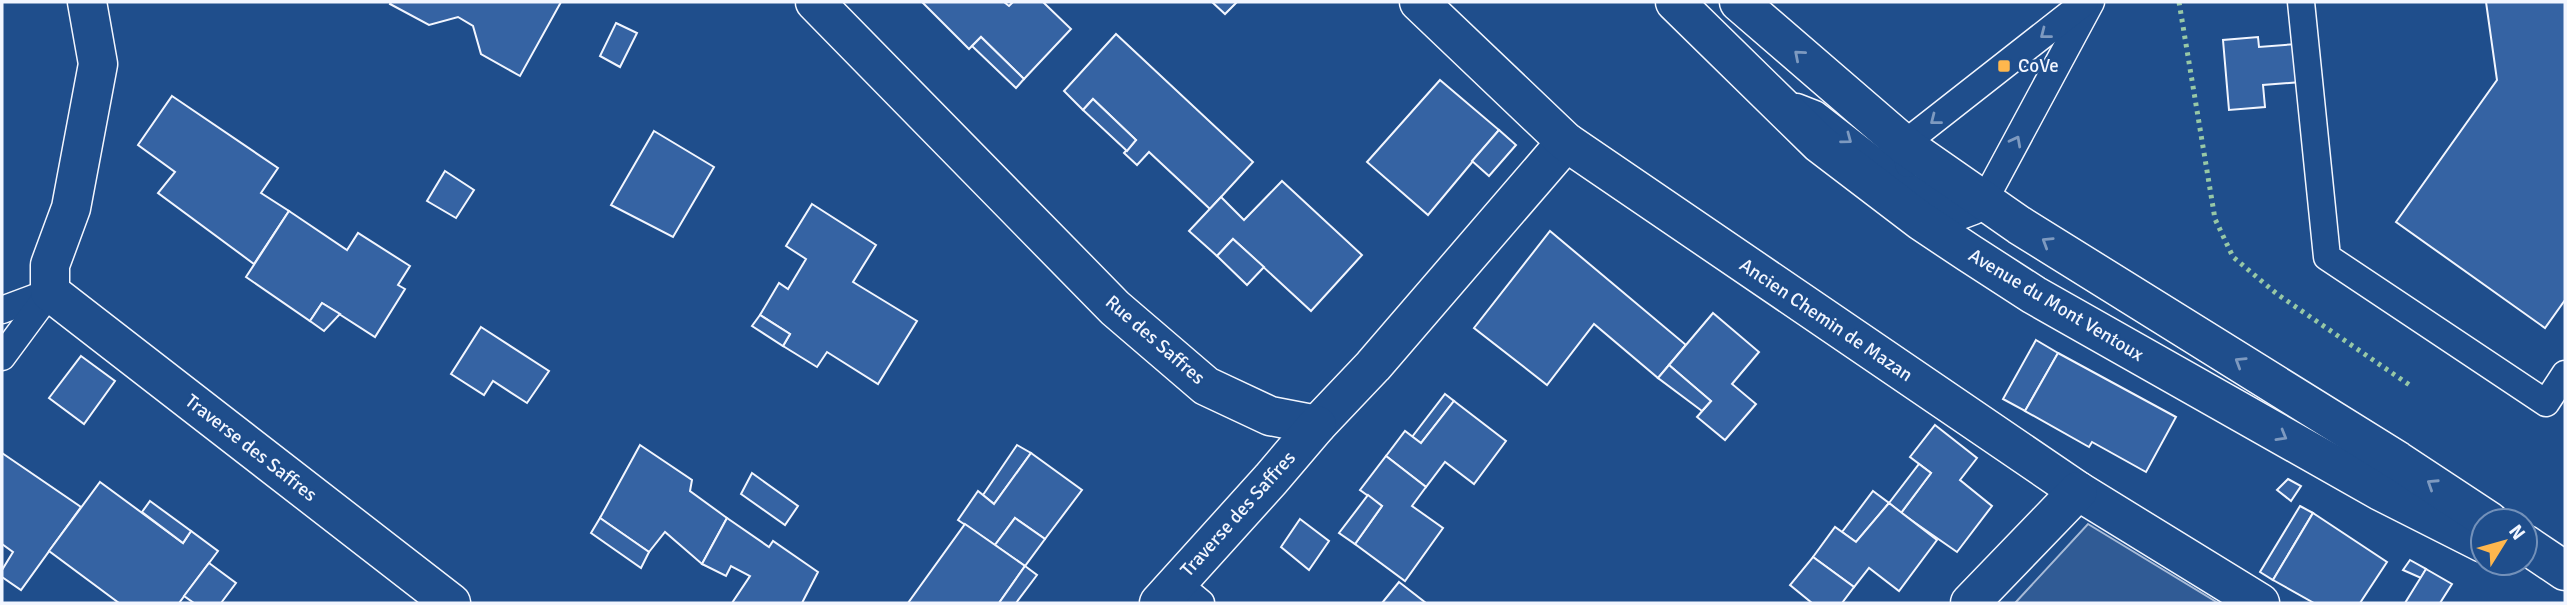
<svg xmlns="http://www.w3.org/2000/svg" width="2567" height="605" viewBox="0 0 2567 605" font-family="Signika,sans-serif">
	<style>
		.green { fill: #305b95; stroke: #a8bbd7; stroke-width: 2 }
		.building { fill: #3563a3; stroke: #f2f6ff; stroke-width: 2 }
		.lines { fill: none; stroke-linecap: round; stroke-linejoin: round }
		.lane-casing { stroke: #f2f6ff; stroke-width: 29 }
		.street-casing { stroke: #f2f6ff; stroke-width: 41 }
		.secondary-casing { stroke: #f2f6ff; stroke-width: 41 }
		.lane { stroke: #1f4e8c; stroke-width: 26 }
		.street { stroke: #1f4e8c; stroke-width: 38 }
		.secondary { stroke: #1f4e8c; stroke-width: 38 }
		.hedge { stroke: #97c8a6; stroke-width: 5; stroke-dasharray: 3.5 5; stroke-linecap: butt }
		.oneway { stroke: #7e9ac0 }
		.poi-dot { fill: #ffb74d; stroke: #1f4e8c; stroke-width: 2.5 }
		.labels { text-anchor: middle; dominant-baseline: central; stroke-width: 5; stroke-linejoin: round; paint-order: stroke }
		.poi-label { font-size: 19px; fill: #f2f6ff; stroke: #1f4e8c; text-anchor: start }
		.street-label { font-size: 19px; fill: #f2f6ff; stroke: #1f4e8c }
	</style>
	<rect width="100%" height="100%" fill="#1f4e8c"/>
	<path class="green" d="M2088 524 2218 603H2015Z"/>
	<g class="building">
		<path d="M391 2H561L520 76 481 54 473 26 458 17 429 25 390 4Z"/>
		<path d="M922 2H1004L1009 6 1013 2H1043L1071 29 1024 79 981 37 969 49Z"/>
		<path d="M1212 2H1237L1225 14Z"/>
		<path d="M2486 2H2565V300L2545 328 2396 222 2497 80Z"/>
		<path d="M616 23 637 33 620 67 600 56Z"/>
		<path d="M1116 34 1253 162 1210 209 1149 152 1137 165 1124 153 1136 140 1093 99 1083 110 1064 91Z"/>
		<path d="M981 37 1024 79 1016 88 972 46Z"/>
		<path d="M2258 37 2259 47 2297 44 2301 82 2263 85 2265 107 2229 110 2223 40Z"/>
		<path d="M1440 80 1499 130 1428 215 1367 162Z"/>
		<path d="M172 96 278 168 261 193 289 211 254 264 158 193 175 172 138 145Z"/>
		<path d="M1093 99 1136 140 1127 151 1083 110Z"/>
		<path d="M1499 130 1516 145 1489 176 1472 161Z"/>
		<path d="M654 131 714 167 673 237 611 205Z"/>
		<path d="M445 171 474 190 456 218 427 201Z"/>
		<path d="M1282 181 1362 255 1311 311 1233 239 1217 256 1189 231 1221 197 1244 220Z"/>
		<path d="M812 204 876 245 853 282 917 321 878 384 827 352 817 367 783 346 790 334 760 315 779 283 788 289 806 259 786 246Z"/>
		<path d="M289 211 347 250 358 233 410 266 398 285 405 289 375 337 322 303 310 321 246 277Z"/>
		<path d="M1550 231 1686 345 1658 378 1594 324 1547 385 1474 328Z"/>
		<path d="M1233 239 1264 267 1247 285 1217 256Z"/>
		<path d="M322 303 340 314 324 331 310 321Z"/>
		<path d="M1713 313 1759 352 1732 384 1756 404 1725 440 1697 417 1711 401 1669 365Z"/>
		<path d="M760 315 790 334 783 346 752 326Z"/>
		<path d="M481 327 549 371 527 403 493 381 484 395 451 374Z"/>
		<path d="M2036 340 2058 353 2025 411 2003 399Z"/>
		<path d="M2058 353 2176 417 2146 472 2092 442 2089 447 2025 411Z"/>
		<path d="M81 356 115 381 84 424 49 398Z"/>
		<path d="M1669 365 1711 401 1702 411 1658 378Z"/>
		<path d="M1445 394 1454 401 1421 443 1412 437Z"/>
		<path d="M1454 401 1506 441 1474 484 1445 462 1426 487 1386 456 1405 431 1421 443Z"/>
		<path d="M1935 425 1977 458 1960 480 1992 506 1957 552 1901 513 1931 473 1910 457Z"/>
		<path d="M640 445 692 480 690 491 727 518 702 564 665 532 649 552 600 518Z"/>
		<path d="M1017 445 1031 453 994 504 983 495Z"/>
		<path d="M2 453 81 507 21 590 2 577V570L13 552 2 544Z"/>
		<path d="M1031 453 1082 490 1045 539 1015 518 995 545 958 520 978 491 994 504Z"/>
		<path d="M1386 456 1426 487 1412 506 1443 528 1405 581 1355 544 1382 506 1360 490Z"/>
		<path d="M1919 464 1931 473 1901 513 1889 503Z"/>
		<path d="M752 473 798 506 785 525 741 494Z"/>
		<path d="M2288 479 2301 486 2291 501 2277 490Z"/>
		<path d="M100 482 183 543 191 531 218 551 179 603H119L49 551Z"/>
		<path d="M1873 491 1889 503 1856 542 1842 532Z"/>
		<path d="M1368 495 1382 506 1355 544 1339 533Z"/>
		<path d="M150 501 191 531 183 543 142 512Z"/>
		<path d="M1889 503 1937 540 1899 591 1869 568 1854 587 1813 557 1835 527 1856 542Z"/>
		<path d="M2300 506 2313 513 2273 580 2260 572Z"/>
		<path d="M2313 513 2387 562 2360 603H2314L2273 580Z"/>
		<path d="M600 518 649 552 641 568 591 533Z"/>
		<path d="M727 518 769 547 773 541 818 572 802 603H732L750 576 731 566 726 576 702 564Z"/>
		<path d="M1015 518 1045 539 1025 566 995 545Z"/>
		<path d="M1300 519 1329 541 1309 570 1281 547Z"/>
		<path d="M965 524 1025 566 999 603H908Z"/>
		<path d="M1813 557 1854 587 1842 603H1812L1790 585Z"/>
		<path d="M2410 560 2426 569 2421 578 2403 570Z"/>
		<path d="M209 563 236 583 221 603H194L184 596Z"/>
		<path d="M1025 566 1037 575 1016 603H999Z"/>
		<path d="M2426 569 2452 584 2440 603H2405Z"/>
		<path d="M1399 582 1426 603H1382Z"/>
	</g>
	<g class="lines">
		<defs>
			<g id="lane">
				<path d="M2301 2 2327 257 2546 403 2565 374"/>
				<path d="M1797 107 1815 114 1905 184 1958 217 1974 211 1984 201 2091 2"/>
				<path d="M1908 164 1907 147 1918 133 2085 2"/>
				<path d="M2 310 50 292"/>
				<path d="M2 357 50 292"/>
				<path d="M1177 583 1201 603"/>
			</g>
			<g id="street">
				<path d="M87 2 98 64 71 208 50 265V292L451 603"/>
				<path d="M815 2 1115 308 1206 386 1270 416 1317 425 1373 366 1566 142"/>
				<path d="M1419 2 1566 142 2078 491 2260 603"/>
				<path d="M1159 603 1271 479 1317 425"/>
				<path d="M1970 603 2078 491"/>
			</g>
			<g id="secondary">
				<path d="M1675 2 1820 144 1921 221 1969 253 2034 295 2380 491 2483 543"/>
				<path d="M1739 2 1907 147 2019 225 2398 461 2489 521"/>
				<path d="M2525 544 2565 571"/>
			</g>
		</defs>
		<use href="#lane" class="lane-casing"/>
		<use href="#street" class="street-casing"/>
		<use href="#secondary" class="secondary-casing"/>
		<use href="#lane" class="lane"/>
		<use href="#street" class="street"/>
		<use href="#secondary" class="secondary"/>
		<path class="hedge" d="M2179 2 2215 219 2233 257 2277 294 2411 386"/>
	</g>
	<defs><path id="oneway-chevron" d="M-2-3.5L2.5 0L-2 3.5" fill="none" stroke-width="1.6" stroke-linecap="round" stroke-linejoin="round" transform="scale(1.75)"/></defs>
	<g class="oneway">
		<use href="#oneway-chevron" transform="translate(2045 34) rotate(142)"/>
		<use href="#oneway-chevron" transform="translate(1799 55) rotate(-139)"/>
		<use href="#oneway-chevron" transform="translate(1935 120) rotate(142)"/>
		<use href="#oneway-chevron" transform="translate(1847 139) rotate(37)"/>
		<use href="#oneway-chevron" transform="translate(2016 141) rotate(-62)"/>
		<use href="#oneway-chevron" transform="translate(2047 242) rotate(-148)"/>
		<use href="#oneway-chevron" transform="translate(2240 362) rotate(-148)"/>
		<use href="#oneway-chevron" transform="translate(2282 436) rotate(30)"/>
		<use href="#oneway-chevron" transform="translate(2432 484) rotate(-147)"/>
	</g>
	<rect class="poi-dot" x="1997" y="59" width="14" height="14" rx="3.5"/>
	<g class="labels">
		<g class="poi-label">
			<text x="2018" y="66">CoVe</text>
		</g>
		<g class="street-label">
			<text transform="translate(2056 305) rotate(31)">Avenue du Mont Ventoux</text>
			<text transform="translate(1826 320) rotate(34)">Ancien Chemin de Mazan</text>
			<text transform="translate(1155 340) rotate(41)">Rue des Saffres</text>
			<text transform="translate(251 448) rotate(38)">Traverse des Saffres</text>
			<text transform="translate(1238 514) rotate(-48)">Traverse des Saffres</text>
		</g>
	</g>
	<rect width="2567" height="605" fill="none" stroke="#f2f6ff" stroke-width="7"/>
	<g transform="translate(2504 542) rotate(53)"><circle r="33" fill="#1f4e8c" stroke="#7391ba" stroke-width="2"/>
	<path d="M0-5L12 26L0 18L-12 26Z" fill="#ffb74d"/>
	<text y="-10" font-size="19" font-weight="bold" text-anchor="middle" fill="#f2f6ff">N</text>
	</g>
</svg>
